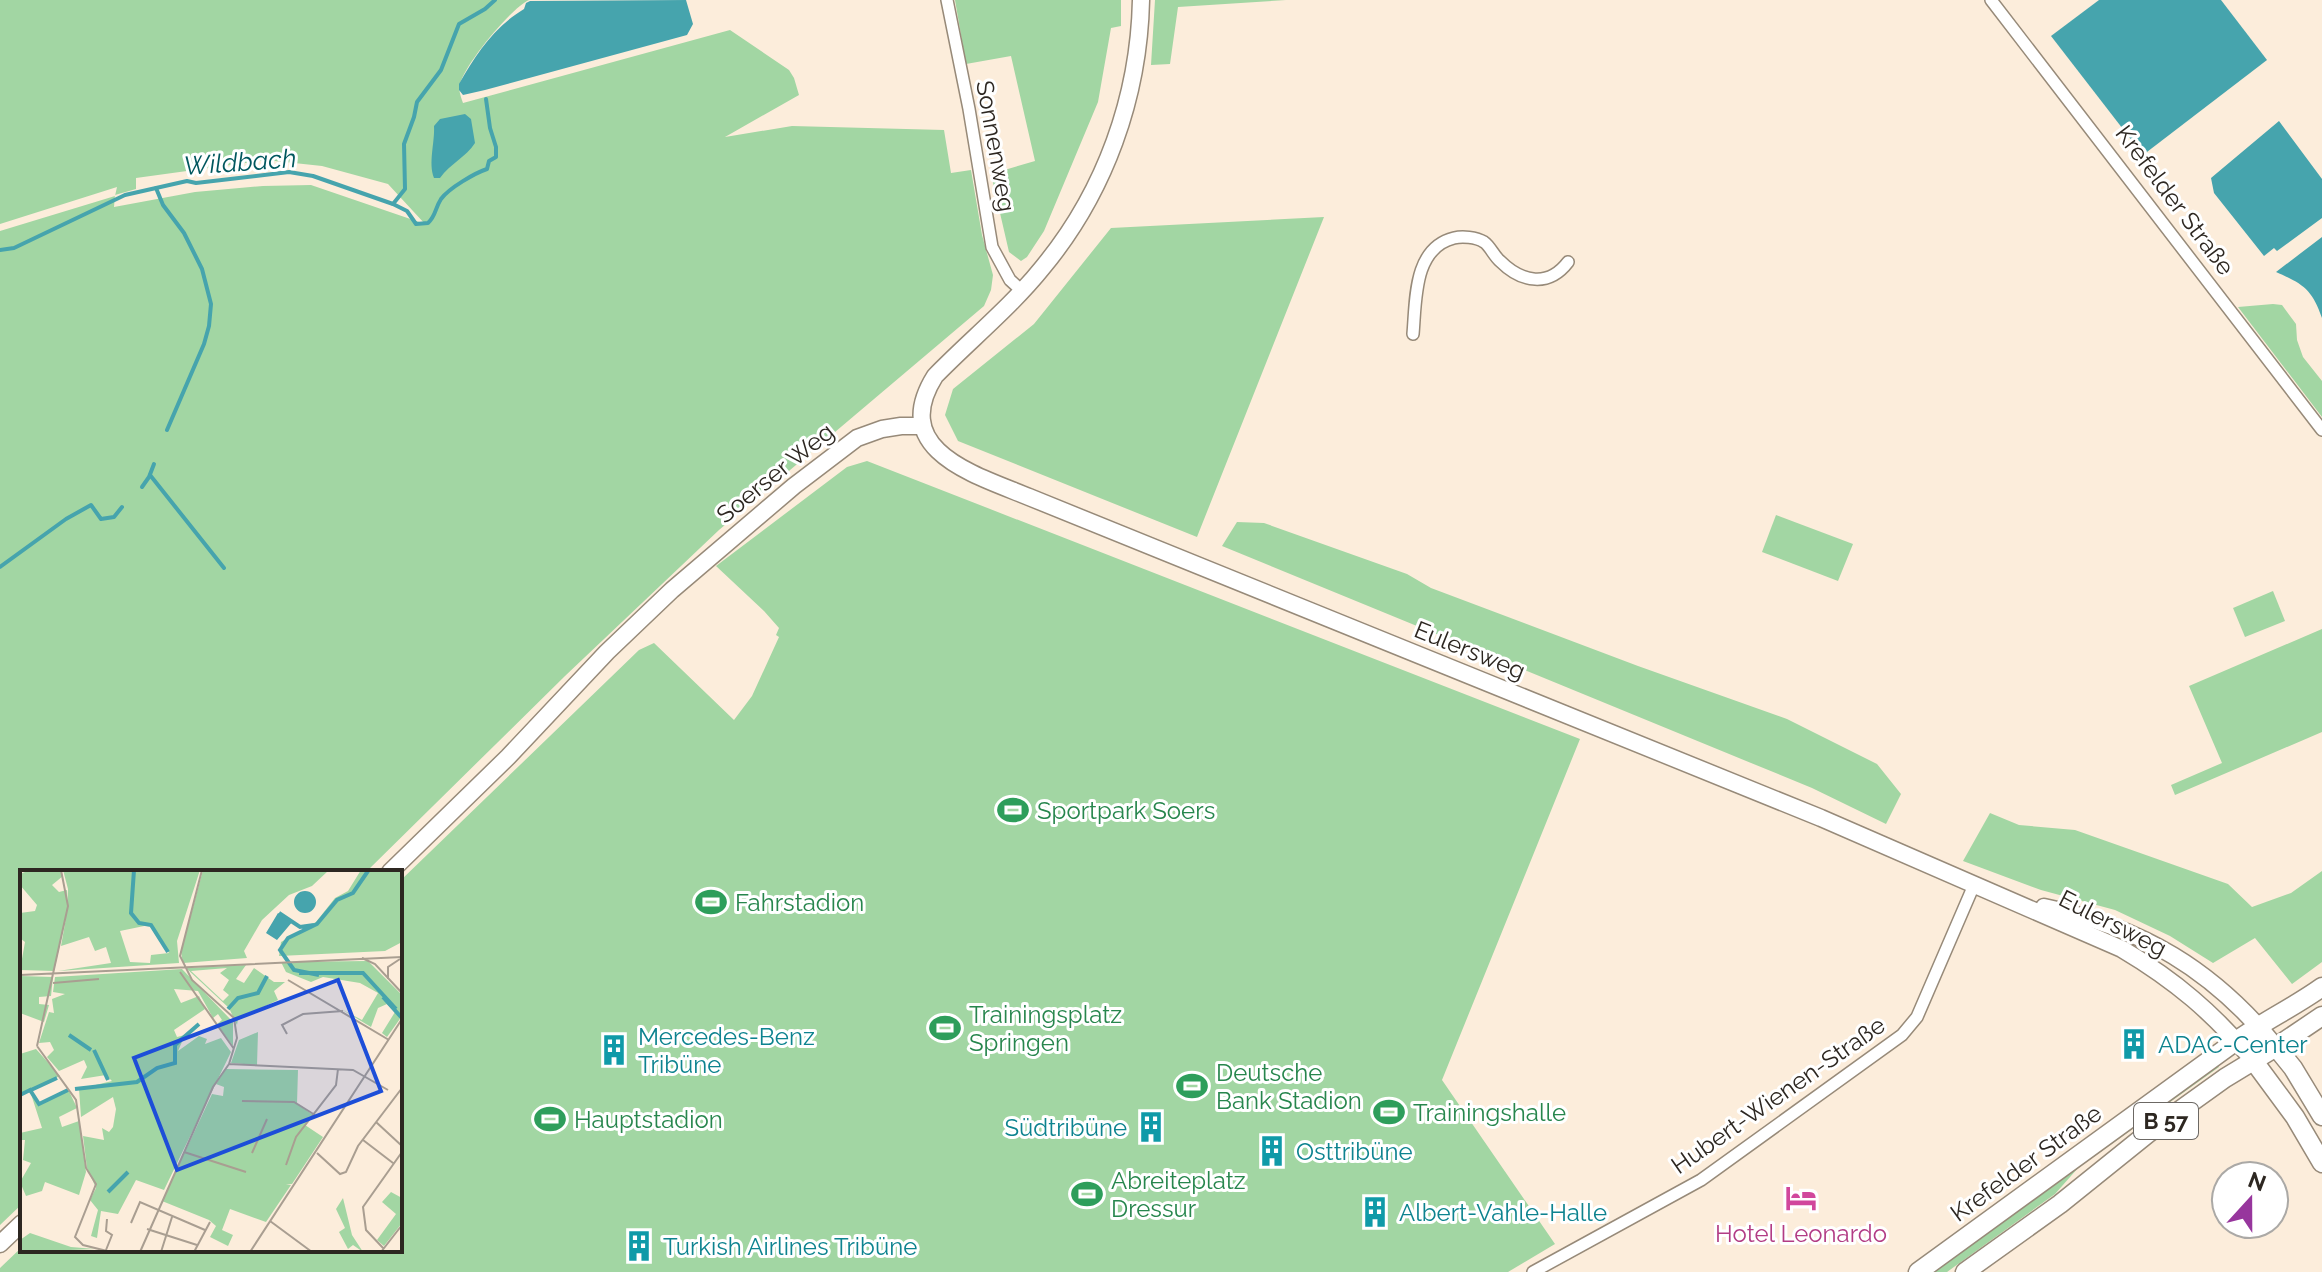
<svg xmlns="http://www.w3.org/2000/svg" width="2322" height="1272" viewBox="0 0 2322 1272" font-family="Raleway,sans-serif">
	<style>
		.green { fill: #a2d6a3; fill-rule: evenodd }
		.water { fill: #46a4ad }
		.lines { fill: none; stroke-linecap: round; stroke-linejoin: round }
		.stream { stroke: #46a4ad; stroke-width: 4 }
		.street-casing { stroke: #978a79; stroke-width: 14 }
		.secondary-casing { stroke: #978a79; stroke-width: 19 }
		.primary-casing { stroke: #978a79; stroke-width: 21 }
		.street { stroke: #fff; stroke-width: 11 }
		.secondary { stroke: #fff; stroke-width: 16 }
		.primary { stroke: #fff; stroke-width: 18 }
		.labels { text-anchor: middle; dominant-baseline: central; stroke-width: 6; stroke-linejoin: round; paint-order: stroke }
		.shield { fill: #fff; stroke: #6c6864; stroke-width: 2 }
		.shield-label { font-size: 22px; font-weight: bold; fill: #2d2721 }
		.street-label { font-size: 24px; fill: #2d2721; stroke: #fff }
		.leisure-label { font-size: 24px; fill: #27864d; stroke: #fff; text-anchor: start }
		.culture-label { font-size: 24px; fill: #0d838f; stroke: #fff; text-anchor: start }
		.hotel-label { font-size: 24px; fill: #b23c85; stroke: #fff }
		.water-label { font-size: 26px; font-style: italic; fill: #00575e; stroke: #fff }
		.inset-river { fill: none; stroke: #46a4ad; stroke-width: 4 }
		.inset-road { fill: none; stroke: #a99e91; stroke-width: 2 }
		.view { fill: #1d4ed8; fill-opacity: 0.15; stroke: #1d4ed8; stroke-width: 4 }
		.inset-edge { fill: none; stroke: #2d2721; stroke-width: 4 }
	</style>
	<rect width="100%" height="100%" fill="#fceddb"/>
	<g class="green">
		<path d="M0 0H529C511 8 465 64 460 84 458 90 461 97 463 103L730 30 789 70 794 78 799 95 725 137 792 126 944 130 951 173 971 170 982 235 993 275 991 290 984 306 719 530 565 676 366 872H22V1204L0 1225V231L115 196 117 187 0 224ZM266 160 322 166 388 184 425 224 311 185 263 186 195 192 114 207 115 195 136 189V178Z"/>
		<path d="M955 0H1121V26L1111 28 1098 102 1044 231 1027 257 1021 261 1009 252 991 174 1035 161 1011 56 966 64Z"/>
		<path d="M1155 0H1286L1178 7 1170 64 1151 65Z"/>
		<path d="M1324 217 1197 537 958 441 945 415 953 389 1034 324 1111 228Z"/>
		<path d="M2273 304 2282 305 2296 324 2297 340 2303 357 2322 381V417L2238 307Z"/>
		<path d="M867 461 1580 739 1442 1080 1555 1244 1508 1272H0V1268L22 1247V1250H400V881L639 650 654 643 734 720 752 696 779 637 776 635 779 628 764 611 716 566 847 467Z"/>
		<path d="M1776 515 1853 544 1838 581 1762 552Z"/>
		<path d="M1237 522 1264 523 1407 574 1431 588 1638 666 1787 719 1877 764 1901 794 1886 824 1812 788 1222 546Z"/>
		<path d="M2273 591 2285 621 2245 637 2233 608Z"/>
		<path d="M2322 629V732L2175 795 2171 785 2222 763 2189 686Z"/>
		<path d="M1990 813 2019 825 2075 830 2228 884 2252 907 2291 893 2322 871V962L2292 984 2255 938 2213 963 2170 936 2115 910 2041 890 1963 861Z"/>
		<path d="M2216 1062 2219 1067 2078 1168 2055 1194 1947 1272H1933L2038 1196Z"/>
	</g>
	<g class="water">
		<path d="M686 0 693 24 687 35 485 90 463 95 459 90V84C476 54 494 27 524 9L526 3 530 1Z"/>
		<path d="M2099 0H2221L2267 60 2143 155 2051 36Z"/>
		<path d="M465 114 471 119 475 143C466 157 450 164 440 178H434C428 163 435 142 434 126L440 119Z"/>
		<path d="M2279 121 2322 179V218L2277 251 2274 248 2264 256 2214 193 2211 178Z"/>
		<path d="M2322 237V318C2312 289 2303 284 2276 272Z"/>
	</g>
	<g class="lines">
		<g class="stream">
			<path d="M156 188 163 205 184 233 202 269 211 304 209 326 204 344 167 430"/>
			<path d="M393 204 407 211 416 224 428 223C436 216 435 208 441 199 449 188 475 173 487 169L489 161 496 157V147L490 128 486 99"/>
			<path d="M0 250 14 248 125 195 187 181 196 183 289 172 313 176 393 204 405 189 404 144 414 117 417 102 441 70 459 24 485 9 495 0"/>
			<path d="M150 475 224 568"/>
			<path d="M142 487 149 477 154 464"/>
			<path d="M0 567 66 519 91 505 101 519 114 517 122 507"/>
		</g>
		<defs>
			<g id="street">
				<path d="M947 0 969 109 992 247 1010 280 1022 291"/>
				<path d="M1991 0 2322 430"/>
				<path d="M1413 334C1416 301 1413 248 1454 238 1462 236 1476 237 1484 242 1490 246 1494 256 1500 261 1522 283 1549 287 1568 262"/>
				<path d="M1533 1272 1701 1180 1902 1035 1917 1017 1974 885"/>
			</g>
			<g id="secondary">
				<path d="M1141 0C1139 97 1105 192 1043 267 1011 307 970 340 935 376 888 451 976 475 1029 497L1821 818 2122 949C2176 981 2213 1013 2253 1060"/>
				<path d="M390 872 508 757 607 652 672 590 794 486 857 438 882 429 901 426H921"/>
				<path d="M2044 907C2142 927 2213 970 2276 1047"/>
				<path d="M0 1244 22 1223"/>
			</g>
			<g id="primary">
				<path d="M2276 1047 2293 1068 2322 1116"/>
				<path d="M2253 1060 2295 1117 2322 1163"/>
				<path d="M1918 1272 2236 1041C2264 1021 2294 1007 2322 987"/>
				<path d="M1965 1272 2060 1204 2147 1134 2225 1078 2276 1047 2322 1016"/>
			</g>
		</defs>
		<use href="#street" class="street-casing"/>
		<use href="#secondary" class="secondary-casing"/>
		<use href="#primary" class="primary-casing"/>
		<use href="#street" class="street"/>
		<use href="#secondary" class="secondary"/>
		<use href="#primary" class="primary"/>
	</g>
	<defs>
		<symbol id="stadium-bare" viewBox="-9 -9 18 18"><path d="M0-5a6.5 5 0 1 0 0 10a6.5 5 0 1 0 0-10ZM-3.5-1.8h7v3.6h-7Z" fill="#2e9e5b" stroke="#fff" stroke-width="2.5" paint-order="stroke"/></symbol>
		<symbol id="building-bare" viewBox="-9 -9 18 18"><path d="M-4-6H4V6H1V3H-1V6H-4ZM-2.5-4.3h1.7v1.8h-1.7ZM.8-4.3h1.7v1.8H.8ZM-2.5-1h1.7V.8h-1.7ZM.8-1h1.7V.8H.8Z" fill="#0f9aa8" stroke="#fff" stroke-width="2.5" paint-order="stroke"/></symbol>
		<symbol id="hotel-bare" viewBox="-9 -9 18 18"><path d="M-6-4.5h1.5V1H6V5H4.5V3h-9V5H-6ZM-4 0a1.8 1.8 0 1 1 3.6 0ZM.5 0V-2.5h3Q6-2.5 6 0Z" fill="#d1479c" stroke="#fff" stroke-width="2.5" paint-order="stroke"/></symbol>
	</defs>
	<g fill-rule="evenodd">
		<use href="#stadium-bare" x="991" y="788" width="44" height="44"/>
		<use href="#stadium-bare" x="689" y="880" width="44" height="44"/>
		<use href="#stadium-bare" x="923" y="1006" width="44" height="44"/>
		<use href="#building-bare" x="2112" y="1022" width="44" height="44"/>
		<use href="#building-bare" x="592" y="1028" width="44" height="44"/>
		<use href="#stadium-bare" x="1170" y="1064" width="44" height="44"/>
		<use href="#stadium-bare" x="1367" y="1090" width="44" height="44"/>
		<use href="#stadium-bare" x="528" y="1097" width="44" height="44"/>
		<use href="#building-bare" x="1129" y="1105" width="44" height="44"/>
		<use href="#building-bare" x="1250" y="1129" width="44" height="44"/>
		<use href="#stadium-bare" x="1065" y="1172" width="44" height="44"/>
		<use href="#hotel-bare" x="1779" y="1176" width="44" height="44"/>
		<use href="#building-bare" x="1353" y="1190" width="44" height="44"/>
		<use href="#building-bare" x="617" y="1224" width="44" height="44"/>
	</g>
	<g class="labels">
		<rect class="shield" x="2134" y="1103" width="64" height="36" rx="6"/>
		<g class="shield-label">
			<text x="2166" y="1121">B 57</text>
		</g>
		<g class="street-label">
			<text transform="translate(996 146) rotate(80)">Sonnenweg</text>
			<text transform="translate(2175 200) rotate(53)">Krefelder Straße</text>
			<text transform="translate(775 473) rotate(-39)">Soerser Weg</text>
			<text transform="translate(1470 650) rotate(22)">Eulersweg</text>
			<text transform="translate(2113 923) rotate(27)">Eulersweg</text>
			<text transform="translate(1778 1095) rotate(-35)">Hubert-Wienen-Straße</text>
			<text transform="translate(2026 1163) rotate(-36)">Krefelder Straße</text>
		</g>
		<g class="leisure-label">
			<text x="1037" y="810">Sportpark Soers</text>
			<text x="735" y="902">Fahrstadion</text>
			<text x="969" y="1014">Trainingsplatz<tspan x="969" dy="28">Springen</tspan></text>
			<text x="1216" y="1072">Deutsche<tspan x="1216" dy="28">Bank Stadion</tspan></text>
			<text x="1413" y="1112">Trainingshalle</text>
			<text x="574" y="1119">Hauptstadion</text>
			<text x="1111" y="1180">Abreiteplatz<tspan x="1111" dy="28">Dressur</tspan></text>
		</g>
		<g class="culture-label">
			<text x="638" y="1036">Mercedes-Benz<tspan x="638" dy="28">Tribüne</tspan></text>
			<text x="2158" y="1044">ADAC-Center</text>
			<text x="1127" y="1127" text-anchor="end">Südtribüne</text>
			<text x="1296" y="1151">Osttribüne</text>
			<text x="1399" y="1212">Albert-Vahle-Halle</text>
			<text x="663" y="1246">Turkish Airlines Tribüne</text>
		</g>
		<g class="hotel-label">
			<text x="1801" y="1233">Hotel Leonardo</text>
		</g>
		<g class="water-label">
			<text transform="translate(240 162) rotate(-4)">Wildbach</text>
		</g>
	</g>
	<g transform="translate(20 870)">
		<rect width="382" height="382" fill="#fceddb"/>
		<path d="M10 0H40L43 6 32 15 39 22 47 20 48 34V19L43 0H180L157 71 159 93 38 101 91 93 86 77 75 81 69 67 41 76 46 48 34 101 0 100 5 72 0 68V43L15 41 17 35 0 15V4ZM129 55 149 83 131 85 130 93 110 92 100 61ZM183 0H309L292 16 269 25 242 50 224 81 227 88 163 93 161 82ZM341 0H382V72L365 81 259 86 261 72 296 52 315 28 328 21ZM348 91 382 125V146L367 167 362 163 375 142 367 134 358 138 351 157 321 139 342 150 358 123 340 113 303 107 291 112 266 102 261 92ZM226 95 216 109 224 113 234 98 254 112H265L254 121 258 130 218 149 217 155 209 138 166 98ZM207 98 200 103 209 110 203 120 209 125 203 131 171 101ZM162 99 213 152V176L197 154 202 150 198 144 193 148 178 121 154 119 161 133 179 126 185 139 154 160 157 167 165 165 158 181 179 166 187 169 185 174 201 168 211 182 144 320 116 310 98 344 81 341 77 368 71 366 78 340 70 330 76 318 67 298 63 266 84 270 82 258 89 262 93 257 96 239 93 227 61 247 59 219 92 211 86 205 61 209 67 197 64 190 39 201 27 187 34 180 30 172 19 173 29 142 34 143 32 129 45 124 33 122 35 107ZM0 106 33 107 31 126 19 127V134L29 135 24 152 0 143ZM238 162 237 195 211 193 219 170ZM16 179 40 206 0 224V184ZM206 199 278 200 277 234 293 245 285 255 303 267 272 314H266L271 315 246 352 210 339 202 360 213 365 208 376 190 367 196 356 189 350 142 331 192 224 203 226 204 217 196 214ZM48 219 57 238 39 247 42 257 59 251 66 302 59 325 25 312 22 321 6 326 0 312 11 293 3 290 5 270H0V263L22 258 11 224 18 234ZM371 322 382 328V353L364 376 357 370 376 344 362 332ZM323 328 332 365 343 382 333 375 328 379 319 362 325 358 316 339ZM10 363 51 377 75 379 0 382V370Z" fill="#a2d6a3" fill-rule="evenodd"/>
		<path d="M274 32a11 11 0 1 1 22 0a11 11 0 1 1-22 0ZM258 43 273 51 257 70 246 63Z" fill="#46a4ad"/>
		<path class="inset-river" d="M114 0 111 43 119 53 131 55 148 82M259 43 280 57 294 55M279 103H343L376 139M299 105 274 100 260 80 268 68 297 54 317 30 333 23 348 1M363 127 381 147M208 139 218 128 238 123 247 106M49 165 71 180M74 180 88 210M55 219 117 212 137 198 155 193V175L179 154M11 220 37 208M0 225 10 220 19 234 48 220M88 322 108 302"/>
		<path class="inset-road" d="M182 0 160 86 172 110 214 148 217 168 209 194 333 200 368 220M342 88 355 94 382 123M160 102 214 179M0 105 382 87M368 109V97L380 89M268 110 369 170M33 113 79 109M267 164 262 155 283 144 323 141M17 176 56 230 66 298 76 314 55 367 63 375 91 382M17 176 48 36 41 0M222 231 274 232 295 245M356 252 382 276M343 270 373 293M164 282 226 302M232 283 247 249M297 283 320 304 326 302 338 276 382 218M266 295 276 267 316 215 318 199M250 351 292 382M111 353 120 332 185 360M127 359 177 375M364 379 346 360 343 337 382 282M86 380 92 365 86 361 87 349M120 382 193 217 209 194M141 382 152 347M174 382 190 352M230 382 382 149M361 382 382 355"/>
		<path class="view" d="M318 110 361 221 157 300 114 188Z"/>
		<rect width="382" height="382" class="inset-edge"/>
	</g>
	<g transform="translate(2250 1200) rotate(21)"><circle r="38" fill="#ffffff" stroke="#aba9a6" stroke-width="2"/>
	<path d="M0-6L14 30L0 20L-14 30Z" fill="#97369d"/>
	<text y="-12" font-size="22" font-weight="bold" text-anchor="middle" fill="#2d2721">N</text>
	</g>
</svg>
